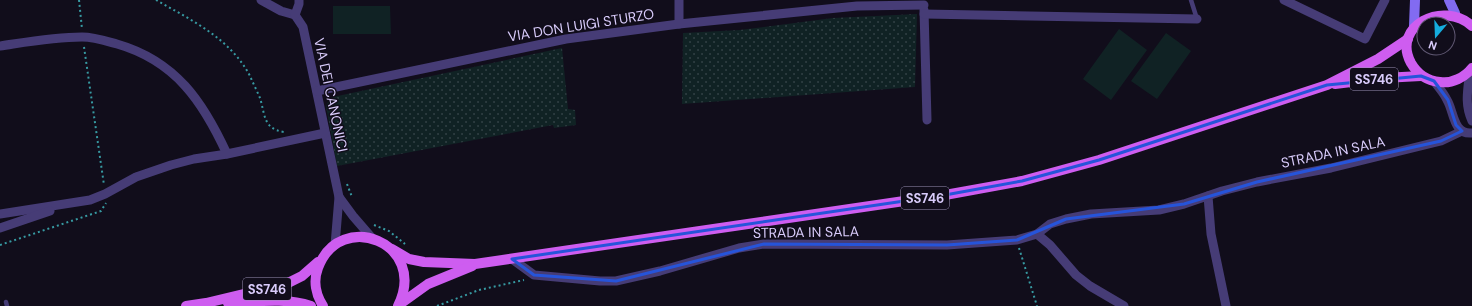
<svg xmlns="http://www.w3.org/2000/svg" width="1472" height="306" viewBox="0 0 1472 306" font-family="'DM Sans',sans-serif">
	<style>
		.grass { fill: #102224 }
		.garden { fill: url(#garden-dots) }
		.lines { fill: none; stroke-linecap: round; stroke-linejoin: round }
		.path { stroke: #379aa2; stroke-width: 2; stroke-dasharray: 2 3; stroke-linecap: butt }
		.lane { stroke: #463c76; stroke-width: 4.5 }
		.street { stroke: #463c76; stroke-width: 9 }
		.secondary { stroke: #826bf1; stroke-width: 10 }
		.primary { stroke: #ce5df0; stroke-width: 10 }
		.marked { fill: none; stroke: #2654da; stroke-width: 3; stroke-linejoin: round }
		.labels { text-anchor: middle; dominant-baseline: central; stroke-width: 3; stroke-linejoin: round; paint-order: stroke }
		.shield { fill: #110d1b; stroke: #9c92b7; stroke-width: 1 }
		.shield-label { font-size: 13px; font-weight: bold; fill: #d8cbfa }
		.street-label { font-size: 14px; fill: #d8cbfa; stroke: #110d1b }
	</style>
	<defs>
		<pattern id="garden-dots" width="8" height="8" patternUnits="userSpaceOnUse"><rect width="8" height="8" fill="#102224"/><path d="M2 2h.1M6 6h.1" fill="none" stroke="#324145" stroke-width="1.8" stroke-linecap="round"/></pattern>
	</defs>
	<rect width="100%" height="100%" fill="#110d1b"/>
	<g class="grass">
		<path d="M333 6H390L391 34H333Z"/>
		<path d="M1119 29 1147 50 1111 100 1083 79Z"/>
		<path d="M1166 33 1191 51 1157 99 1131 81Z"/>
	</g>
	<g class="garden">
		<path d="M917 14 915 87 682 104 683 33 740 30 833 18Z"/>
		<path d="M562 48 568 109 575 110 576 125 554 128 553 125 337 166 326 106 329 100 333 97Z"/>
	</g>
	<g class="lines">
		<g class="path">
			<path d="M79 0 82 29"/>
			<path d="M156 0C191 20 230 38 250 76 253 83 257 91 260 98 265 114 263 129 284 132"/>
			<path d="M84 47 104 185"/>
			<path d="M347 184 352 197"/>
			<path d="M374 225 389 231 405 244"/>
			<path d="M0 245 101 211 106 203"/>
			<path d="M1019 248 1037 306"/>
			<path d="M437 306 479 290 524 280"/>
		</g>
		<g class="lane">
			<path d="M1191 0 1197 19"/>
			<path d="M6 302 7 306"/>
		</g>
		<g class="street">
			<path d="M261 0 281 11 295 15"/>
			<path d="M679 0V24"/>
			<path d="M1284 0 1365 39 1385 0"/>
			<path d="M924 10 927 120"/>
			<path d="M924 14 1197 19"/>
			<path d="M295 15 303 27 339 197 335 245"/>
			<path d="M295 15 299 4V0"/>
			<path d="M0 46C27 42 54 37 82 37 94 37 106 41 117 44 176 61 203 102 227 154"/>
			<path d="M1470 70C1468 89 1464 103 1472 121"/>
			<path d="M1434 81C1438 87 1444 93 1447 100 1454 111 1453 135 1472 133"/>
			<path d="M317 91 566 39 679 24 857 6 924 5"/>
			<path d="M1208 196 1211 234 1226 306"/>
			<path d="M339 197 353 216 372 238"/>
			<path d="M0 214 90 200 105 194 136 177 171 165 194 159 227 154 325 133"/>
			<path d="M0 228 50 211"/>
			<path d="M1037 234 1050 245 1076 275 1090 286 1124 306"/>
			<path d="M512 259 534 275 600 281H616L660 271 739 248 764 244 947 245 1017 240 1037 234 1050 224 1066 219 1091 214 1159 210 1184 204 1222 191 1257 182 1331 168 1441 141 1462 131"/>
		</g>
		<g class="secondary">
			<path d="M1449 0 1455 13"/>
			<path d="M1414 26 1415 0"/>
		</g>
		<g class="primary">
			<path d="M1472 26C1443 0 1391 26 1411 63 1418 75 1427 81 1440 82 1452 84 1465 77 1472 68"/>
			<path d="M1335 84 1383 78 1421 76"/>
			<path d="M392 249 409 259 424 262 475 264 945 195 1022 181 1099 160 1327 85 1378 59 1408 39"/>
			<path d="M228 303C255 302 285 297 311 306"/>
			<path d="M400 304 428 284 472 266"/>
			<path d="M186 306 206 303 286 284 302 276 318 262"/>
			<path d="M323 306C316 295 313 281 318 268 340 208 429 243 398 306"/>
		</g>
	</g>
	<path class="marked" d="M1421 76 1434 81 1448 100 1456 125 1462 131 1441 141 1257 182 1184 204 1066 219 1017 240 947 245 764 244 616 281 534 275 512 259 945 195 1022 181 1099 160 1327 85Z"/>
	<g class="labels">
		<g class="shield">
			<rect x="1350" y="68" width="48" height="22" rx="3"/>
			<rect x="901" y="187" width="48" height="22" rx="3"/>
			<rect x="243" y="278" width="48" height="22" rx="3"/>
		</g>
		<g class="shield-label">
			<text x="1374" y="79">SS746</text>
			<text x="925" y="198">SS746</text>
			<text x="267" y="289">SS746</text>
		</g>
		<g class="street-label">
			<text transform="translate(581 25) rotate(-9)">VIA DON LUIGI STURZO</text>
			<text transform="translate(331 95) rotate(78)">VIA DEI CANONICI</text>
			<text transform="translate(1333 152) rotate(-12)">STRADA IN SALA</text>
			<text transform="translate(806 232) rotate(-1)">STRADA IN SALA</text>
		</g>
	</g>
	<g transform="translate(1436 36) rotate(199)"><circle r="19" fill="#110d1b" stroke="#615974"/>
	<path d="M0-3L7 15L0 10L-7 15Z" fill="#15acdd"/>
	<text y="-6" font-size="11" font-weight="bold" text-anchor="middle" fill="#d8cbfa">N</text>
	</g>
</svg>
